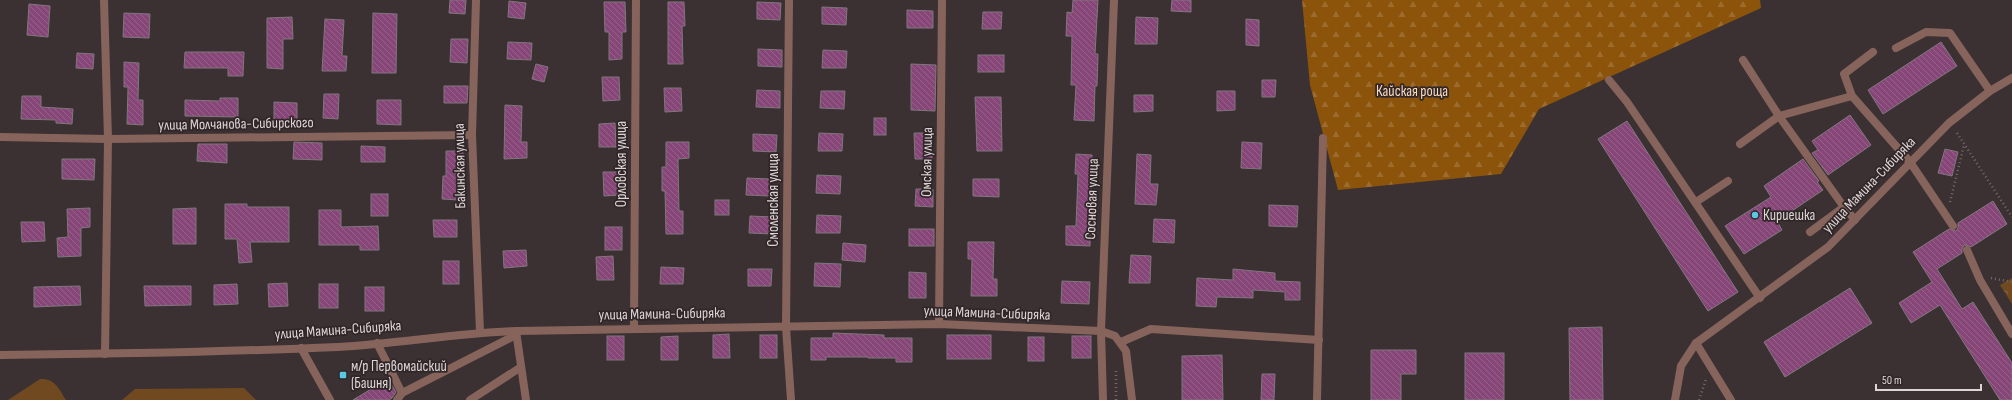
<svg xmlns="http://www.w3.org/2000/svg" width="2012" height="400" viewBox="0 0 2012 400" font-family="'Sofia Sans Condensed',sans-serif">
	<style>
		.forest { fill: url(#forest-firs) }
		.park { fill: url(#park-crowns) }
		.pitch { fill: #704920 }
		.building { fill: url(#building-back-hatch); stroke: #80777e }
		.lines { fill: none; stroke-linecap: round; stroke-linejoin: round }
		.path { stroke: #756b6d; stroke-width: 2.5; stroke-dasharray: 1 3; stroke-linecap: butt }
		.service { stroke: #87645b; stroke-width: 8 }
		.minor { stroke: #87645b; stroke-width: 8 }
		.tertiary { stroke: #87645b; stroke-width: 8 }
		.poi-dot { fill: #58c9e4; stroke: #312628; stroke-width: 1.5 }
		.labels { text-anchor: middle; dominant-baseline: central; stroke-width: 3.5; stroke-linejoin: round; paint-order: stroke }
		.park-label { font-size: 15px; fill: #fbdabb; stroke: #312628 }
		.street-label { font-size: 15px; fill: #ddd6d7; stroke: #312628 }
		.poi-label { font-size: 15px; fill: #ddd6d7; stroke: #312628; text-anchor: start }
	</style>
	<defs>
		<pattern id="forest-firs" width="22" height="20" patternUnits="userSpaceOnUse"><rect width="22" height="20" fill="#8c540b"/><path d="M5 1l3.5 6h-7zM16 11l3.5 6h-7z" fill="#9c6c2e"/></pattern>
		<pattern id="park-crowns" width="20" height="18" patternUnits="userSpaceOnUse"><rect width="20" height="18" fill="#704920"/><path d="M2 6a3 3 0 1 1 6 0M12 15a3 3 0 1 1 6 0" fill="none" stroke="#846240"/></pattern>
		<pattern id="building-back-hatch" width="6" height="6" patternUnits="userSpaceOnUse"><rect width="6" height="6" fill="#864778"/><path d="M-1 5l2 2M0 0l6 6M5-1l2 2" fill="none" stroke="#97618a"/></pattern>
	</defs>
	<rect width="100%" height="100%" fill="#3b3032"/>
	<path class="forest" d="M1302 0H1760L1761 8 1539 109 1501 174 1338 190 1310 85Z"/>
	<path class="park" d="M2012 278V304L2000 285Z"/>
	<g class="pitch">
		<path d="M40 379C55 378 59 389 66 400H8Z"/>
		<path d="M244 388 256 400H122L135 389Z"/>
	</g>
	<g class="building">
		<path d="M450 0H466L465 14 449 13Z"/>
		<path d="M1073 0H1098L1095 54H1098L1097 86H1095L1094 121 1074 120 1076 85H1071L1072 36H1066L1067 12 1072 13Z"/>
		<path d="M1172 0H1191V12L1171 11Z"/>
		<path d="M509 1 526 3 524 19 508 17Z"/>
		<path d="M604 2H625L626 32H622V59L609 60V32H605Z"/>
		<path d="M668 2H684L685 26H682L683 64H668Z"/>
		<path d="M757 2 781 3 780 20 757 19Z"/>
		<path d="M29 4 50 6 48 37 27 35Z"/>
		<path d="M822 7 847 8 846 25 822 24Z"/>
		<path d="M907 10 933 11V28H907Z"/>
		<path d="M983 12H1002L1001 29H982Z"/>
		<path d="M124 13 150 14 149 38 123 37Z"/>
		<path d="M373 13 397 14 396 73H372Z"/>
		<path d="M292 17 293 39H283V69L267 68V18Z"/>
		<path d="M1136 17 1158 18 1157 44H1135Z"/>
		<path d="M325 19 344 20 342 56H347L346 71H322Z"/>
		<path d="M1246 19 1259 20V46L1246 45Z"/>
		<path d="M451 39H468L467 63 450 62Z"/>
		<path d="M508 42 532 43 531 60 507 59Z"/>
		<path d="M1941 42 1957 66 1883 114 1868 90Z"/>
		<path d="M758 49 782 50V67L758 66Z"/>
		<path d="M823 50 847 51 846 68H822Z"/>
		<path d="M185 52H244L243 76H228V68H184Z"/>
		<path d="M77 53 94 54 93 69 76 68Z"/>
		<rect x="978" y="55" width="26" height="17"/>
		<path d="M124 62 139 63 138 100H143V125L127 124 128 87H124Z"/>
		<path d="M536 64 548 67 544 82 532 79Z"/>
		<path d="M911 64 936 65 935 111 911 110Z"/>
		<path d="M602 77H619L620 100 603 101Z"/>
		<path d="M1262 80H1276L1275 97H1262Z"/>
		<path d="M444 86H468L467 103H444Z"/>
		<path d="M664 88H681L682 111 665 112Z"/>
		<path d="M757 90 780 91V108L756 107Z"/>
		<path d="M821 91H845L844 109 820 108Z"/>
		<path d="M1217 91H1235V110L1217 111Z"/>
		<path d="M324 94H339L338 119 323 118Z"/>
		<path d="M1134 95H1153V111L1134 112Z"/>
		<path d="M22 96H41V107L73 109 72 124 56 123V120L21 119Z"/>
		<path d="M975 97H1001L1002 151H977Z"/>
		<path d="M220 98H238V117L185 116V100L220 101Z"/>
		<path d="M377 100H401V125L377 124Z"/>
		<path d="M274 102 297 103V122L274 121Z"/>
		<path d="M505 105 522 106 521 142H527V158L504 159Z"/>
		<path d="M1850 115 1871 145 1828 175 1812 153 1818 150 1812 141Z"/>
		<rect x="874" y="118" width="12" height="17"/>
		<path d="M1627 121 1738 292 1708 311 1598 139Z"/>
		<path d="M615 123 616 147H599V124Z"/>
		<path d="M819 133 843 134 842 151H818Z"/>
		<path d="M914 133H932V159H915Z"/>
		<path d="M753 134 777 135 776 152 753 151Z"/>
		<path d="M294 142 322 143V160L293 159Z"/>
		<path d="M666 142H689V158L678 159 679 211H683V234H666L665 191H662V167H666Z"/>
		<path d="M1242 142 1262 143 1261 169 1241 168Z"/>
		<path d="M198 144H227V163L197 161Z"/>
		<path d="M361 146 385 147V162H361Z"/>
		<path d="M1945 149 1958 152 1952 176 1938 173Z"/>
		<path d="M446 151H463L462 162H460L459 200 442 199 443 176H446Z"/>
		<path d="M1076 154 1092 155 1090 246 1066 245V226H1076L1078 174H1075Z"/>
		<path d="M1137 154 1151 155 1150 184H1158L1156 205 1135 204Z"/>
		<path d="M62 159H95L94 180 62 179Z"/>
		<path d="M1803 159 1819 181 1817 182 1823 190 1777 221 1782 230 1744 254 1725 226 1771 197 1764 186Z"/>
		<path d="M603 172H620V195L604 196Z"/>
		<path d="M817 175 841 176 840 194 816 193Z"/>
		<path d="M747 178 770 179V196L746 195Z"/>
		<path d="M973 179H999V197L973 196Z"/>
		<path d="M916 189H933V207L915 206Z"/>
		<rect x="371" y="194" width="17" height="22"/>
		<rect x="715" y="200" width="14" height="15"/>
		<path d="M1993 201 2007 224 1971 247 1964 245 1962 249V253L1937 269 1962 309 1973 302 2012 363V400H2000L1940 305 1911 323 1899 303 1932 282 1913 252 1949 229 1956 231 1958 228V223Z"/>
		<path d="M225 204H247V207H289V242H250L252 262 239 263 237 239H225Z"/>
		<path d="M1269 205 1298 206 1297 227 1269 226Z"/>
		<path d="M90 208V227L81 228V256L58 257 57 238 68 237 67 209Z"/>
		<path d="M196 208V244H173V209Z"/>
		<path d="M319 210H341V227L378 226 379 250H360V245H319Z"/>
		<path d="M817 215 841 216 840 233H816Z"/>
		<path d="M750 216 774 217 773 234 749 233Z"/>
		<path d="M1154 219 1175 220 1174 243 1153 242Z"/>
		<path d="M433 220H457V237H434Z"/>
		<path d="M21 222H44L45 241 22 242Z"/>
		<rect x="605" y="227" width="17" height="23"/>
		<rect x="909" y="229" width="25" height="17"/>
		<path d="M968 242H994L993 279H997V296H971L972 259H968Z"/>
		<path d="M843 243 866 245 865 262 842 260Z"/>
		<path d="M526 250 527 266 504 268 503 251Z"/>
		<path d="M1131 255 1151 256 1150 283H1129Z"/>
		<path d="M613 256 614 280H597L596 257Z"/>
		<rect x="443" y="261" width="16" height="23"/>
		<path d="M815 263 841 264 840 287 814 286Z"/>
		<path d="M661 267 684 268 683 284H660Z"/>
		<path d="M748 269H772L771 286H748Z"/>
		<path d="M1233 269 1275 273V281L1300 282V300H1285V292L1253 290V298L1217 297 1216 307 1196 306 1197 278 1233 280Z"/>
		<path d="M909 272 926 273V298H909Z"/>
		<path d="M1062 281 1090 282 1089 304 1061 303Z"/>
		<path d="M287 283 288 306 269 307 268 284Z"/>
		<path d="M237 284 238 304 214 305V285Z"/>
		<rect x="319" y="284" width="19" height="24"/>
		<path d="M80 286 81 305 34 307V287Z"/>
		<path d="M144 286H191V305L145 306Z"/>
		<rect x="365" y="287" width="19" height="24"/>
		<path d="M1850 288 1872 323 1785 377 1764 342Z"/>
		<path d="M1602 327 1603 400H1570L1569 328Z"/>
		<path d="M833 333 884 335V338H912V362H896V358H868V357H826V360H811V338H833Z"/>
		<path d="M729 334 730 358H713V335Z"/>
		<rect x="760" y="335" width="17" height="23"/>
		<rect x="947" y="335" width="44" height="24"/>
		<rect x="607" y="336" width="17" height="24"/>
		<path d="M678 336V360H661V337Z"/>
		<rect x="1072" y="336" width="19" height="22"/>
		<rect x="1028" y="337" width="16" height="24"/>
		<path d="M1371 350H1416V374H1401V400H1371Z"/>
		<rect x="1465" y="353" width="39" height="47"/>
		<path d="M1222 355 1223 400H1182V356Z"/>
		<path d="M1262 374H1275L1274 400H1261Z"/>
		<path d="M381 383 392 385 396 392 392 398 389 400H353Z"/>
	</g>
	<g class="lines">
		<g class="path">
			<path d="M1957 133 2012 217"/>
			<path d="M1950 202 1964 145"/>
			<path d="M1991 278 2012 282"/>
			<path d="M1116 400V369"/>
			<path d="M1699 400 1706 379"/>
		</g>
		<g class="service">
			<path d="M104 0 108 139 105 354"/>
			<path d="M1896 48 1926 32 1950 33 1990 91"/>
			<path d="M1873 52 1844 74 1852 96 1910 162 1953 226"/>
			<path d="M1609 80 1627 102 1760 298"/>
			<path d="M1852 96 1779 116 1844 207 1855 220"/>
			<path d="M1740 144 1779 116 1743 60"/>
			<path d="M1696 202 1728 181"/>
			<path d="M1810 232 1844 207"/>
			<path d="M1967 250 1980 280 2012 334"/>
			<path d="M377 343 402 393"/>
			<path d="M1696 343 1731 400"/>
			<path d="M301 348 330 400"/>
			<path d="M397 400 402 393 516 335"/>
			<path d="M470 400 521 367"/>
			<path d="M1317 400 1323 138"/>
		</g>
		<g class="minor">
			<path d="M476 0 472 135 480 332"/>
			<path d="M789 0 786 327 791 400"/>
			<path d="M0 137 108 139 472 135"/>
			<path d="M939 324 942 0"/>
			<path d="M634 328 636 0"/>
			<path d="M516 331 526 400"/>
			<path d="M1121 342 1151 329 1319 340"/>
			<path d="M1103 400 1101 331 1114 0"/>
		</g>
		<g class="tertiary">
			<path d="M0 355C113 354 226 352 338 347 397 344 456 333 516 331L939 324 1101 331 1115 336 1126 351 1132 400"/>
			<path d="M1675 400 1681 366 1696 343 1828 247 1949 123 1990 91 2012 78"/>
		</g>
	</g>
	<g class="poi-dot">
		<circle cx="1755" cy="215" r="4"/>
		<rect x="339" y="371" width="8" height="8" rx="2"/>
	</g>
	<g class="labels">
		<g class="park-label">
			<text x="1412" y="91">Кайская роща</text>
		</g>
		<g class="street-label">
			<text transform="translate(236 124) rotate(-1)">улица Молчанова-Сибирского</text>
			<text transform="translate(927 162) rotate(-89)">Омская улица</text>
			<text transform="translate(621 164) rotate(-90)">Орловская улица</text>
			<text transform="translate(460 166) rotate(-91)">Бакинская улица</text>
			<text transform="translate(1869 185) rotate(-46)">улица Мамина-Сибиряка</text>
			<text transform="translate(1092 199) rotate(-88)">Сосновая улица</text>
			<text transform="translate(773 200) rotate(-90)">Смоленская улица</text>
			<text transform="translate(987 313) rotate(2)">улица Мамина-Сибиряка</text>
			<text transform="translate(662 314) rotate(-1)">улица Мамина-Сибиряка</text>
			<text transform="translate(338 330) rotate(-4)">улица Мамина-Сибиряка</text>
		</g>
		<g class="poi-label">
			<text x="1763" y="215">Кириешка</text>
			<text x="351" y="366">м/р Первомайский<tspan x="351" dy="17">(Башня)</tspan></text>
		</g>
	</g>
	<path d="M1876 384v6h105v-6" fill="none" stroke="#ddd6d7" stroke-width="2"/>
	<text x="1882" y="384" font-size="12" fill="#ddd6d7" stroke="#312628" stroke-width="3" paint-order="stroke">50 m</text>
</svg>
